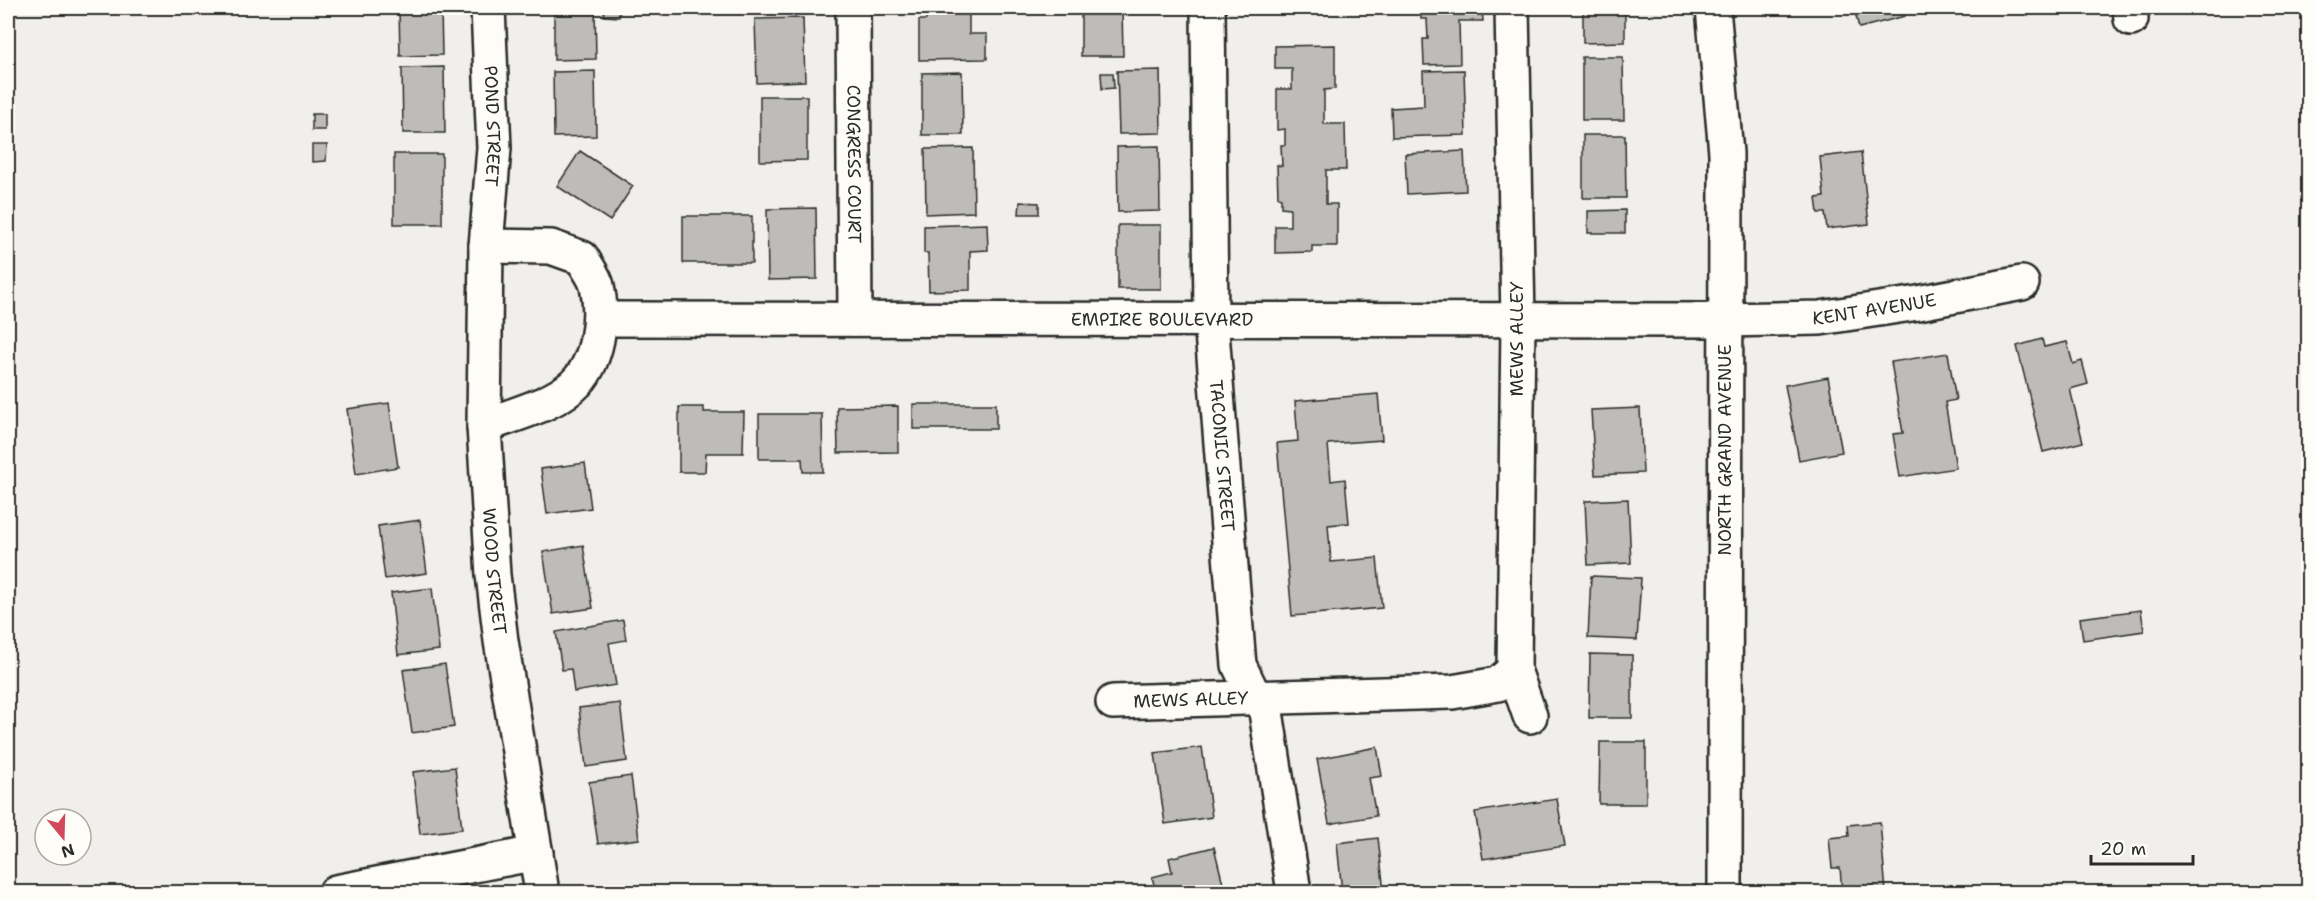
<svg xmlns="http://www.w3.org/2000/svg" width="2316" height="900" viewBox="0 0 2316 900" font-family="'Shantell Sans',sans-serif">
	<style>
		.building { fill: #bdbcb8; stroke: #2b2b2b; stroke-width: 1.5 }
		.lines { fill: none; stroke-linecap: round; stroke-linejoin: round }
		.minor-casing { stroke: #2b2b2b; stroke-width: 38 }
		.minor { stroke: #fdfcf7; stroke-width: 33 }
		.labels { text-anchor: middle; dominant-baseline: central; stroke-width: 4.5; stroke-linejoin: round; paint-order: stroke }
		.street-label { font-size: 18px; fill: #2b2b2b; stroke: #fdfcf7 }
	</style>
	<rect width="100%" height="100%" fill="#f0efeb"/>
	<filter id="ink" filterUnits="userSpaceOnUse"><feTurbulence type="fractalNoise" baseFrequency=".0167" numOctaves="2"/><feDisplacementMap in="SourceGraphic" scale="12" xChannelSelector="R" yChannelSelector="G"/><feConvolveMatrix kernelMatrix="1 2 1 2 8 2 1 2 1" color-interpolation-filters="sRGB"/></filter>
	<g filter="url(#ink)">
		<g class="building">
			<path d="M152 8H188L187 13 151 12Z"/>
			<path d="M399 8H441L442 55 400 56Z"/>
			<path d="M554 8H595L596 59 554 60Z"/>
			<path d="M604 8H620L619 17 604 16Z"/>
			<path d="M926 8H969V34H987V59L919 60V20H926Z"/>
			<path d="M1081 8H1122L1123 56H1081Z"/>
			<path d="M1421 8H1482L1483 21H1459L1460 64 1424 65 1423 39H1428L1427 19H1421Z"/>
			<path d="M1583 8H1625V42L1583 43Z"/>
			<path d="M1854 8H1902L1905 16 1859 28Z"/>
			<path d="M803 18 805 81 757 83 755 19Z"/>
			<path d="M1335 45V89L1324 90V124H1345L1346 170H1326V204H1337V246H1312V252L1275 253V226H1290V208L1281 207V198L1278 197 1277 165 1282 166 1281 145H1285V129L1277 130V89H1292V69H1275V46Z"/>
			<path d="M1582 57H1623L1624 120H1582Z"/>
			<path d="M444 67 445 133H403L402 68Z"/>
			<path d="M1160 70 1161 133 1119 134 1117 71Z"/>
			<path d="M1464 70 1466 135 1392 137 1391 108 1424 106 1423 71Z"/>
			<path d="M595 71 596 136 554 137 553 72Z"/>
			<path d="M962 72 963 135H922V73Z"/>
			<path d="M1101 73H1113L1114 88 1102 89Z"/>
			<path d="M760 96H807V160L760 161Z"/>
			<rect x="312" y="114" width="13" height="16"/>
			<path d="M1583 135H1625L1626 198H1583Z"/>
			<path d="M312 145H327L326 161 312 162Z"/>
			<path d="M1159 146 1160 211 1118 212 1117 147Z"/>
			<path d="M973 148 974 212 926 214 925 149Z"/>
			<path d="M580 151 633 186 610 221 557 186Z"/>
			<path d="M1464 151 1466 191 1407 194 1405 154Z"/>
			<path d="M1861 152 1869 224 1827 229 1825 213H1818L1816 198 1824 197 1820 157Z"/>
			<rect x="394" y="154" width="48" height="70"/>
			<path d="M1020 202 1039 203V214H1019Z"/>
			<path d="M816 208 817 279 768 280 767 209Z"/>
			<path d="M1625 210V233H1588V211Z"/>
			<rect x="683" y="216" width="69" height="47"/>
			<path d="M987 224 988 250 970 251V290L929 291 928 253H924V226Z"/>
			<rect x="1118" y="225" width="43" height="64"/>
			<path d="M2042 339 2044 347 2067 342 2073 364 2082 361 2088 384 2070 389 2083 442 2043 452 2017 346Z"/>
			<path d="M1948 353 1956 400 1945 402 1956 468 1900 477 1893 434 1903 433 1891 362Z"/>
			<path d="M1828 377 1842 452 1799 460 1785 385Z"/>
			<path d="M1378 394 1382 440 1328 444 1331 481 1345 479 1349 523 1328 525 1331 562 1377 558 1382 608 1292 616 1277 443 1298 441 1295 401Z"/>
			<path d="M389 403 398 467 356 474 347 409Z"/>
			<rect x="913" y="404" width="83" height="25"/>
			<path d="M898 406V452L838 453 837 407Z"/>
			<path d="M679 407H704V412H744L743 453H706L705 472H679Z"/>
			<path d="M1640 408 1643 473 1595 475 1591 410Z"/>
			<path d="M759 414H822L823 472H803L802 459H759Z"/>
			<path d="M585 463 591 508 547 514 541 469Z"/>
			<path d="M1628 499 1631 563 1588 565 1585 501Z"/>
			<path d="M420 520 427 573 385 579 378 526Z"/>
			<path d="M583 545 593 608 553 614 543 552Z"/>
			<path d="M1591 576 1641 578 1637 640 1588 638Z"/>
			<path d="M432 588 439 650 398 655 391 593Z"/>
			<path d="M2141 610 2144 631 2083 640 2080 618Z"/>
			<path d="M623 620 626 640 609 643 616 685 574 692 571 669 562 670 556 632Z"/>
			<path d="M1590 654 1632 655V718H1589Z"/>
			<path d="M445 664 454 727 412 733 403 670Z"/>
			<path d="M620 703 627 761 586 767 579 708Z"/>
			<path d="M1600 742H1646V804H1599Z"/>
			<path d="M1202 747 1212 817 1165 824 1155 753Z"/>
			<path d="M1377 747 1382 776 1369 778 1376 816 1329 824 1317 759Z"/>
			<path d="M455 767 462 829 420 834 413 772Z"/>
			<path d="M631 776 639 839 598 844 589 782Z"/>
			<path d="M1557 799 1565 846 1483 859 1475 812Z"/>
			<path d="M1880 822 1886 892H1842L1840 868H1832L1829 838 1849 836 1848 825Z"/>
			<path d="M1378 838 1384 892H1342L1337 843Z"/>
			<path d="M1214 847 1225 892H1175L1174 888 1156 892 1152 877 1172 872 1169 858Z"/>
		</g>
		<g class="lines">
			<defs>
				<g id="minor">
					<path id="s1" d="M488 8 494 148 486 246 484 426 493 575 501 641 542 892"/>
					<path id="s2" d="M853 8 855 319"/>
					<path id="s3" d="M1208 8 1211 320 1239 665 1252 692 1264 699 1294 892"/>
					<path d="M1512 8 1518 320 1514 670 1530 716"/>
					<path d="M1713 8 1726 153 1725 892"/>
					<path d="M2130 8 2131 19"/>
					<path id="s4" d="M600 319 1724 320 1820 318 1918 303 2022 283"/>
					<path d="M484 426C511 415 550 406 573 386 598 364 604 317 597 286 595 277 587 267 582 258L551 247 486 246"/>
					<path id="s5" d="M1113 702 1452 692 1498 684 1514 670"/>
					<path d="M336 892 536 853"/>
				</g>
			</defs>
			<use href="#minor" class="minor-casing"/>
			<use href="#minor" class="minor"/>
		</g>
	</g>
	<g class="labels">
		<g class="street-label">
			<text stroke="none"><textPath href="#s1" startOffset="118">POND STREET</textPath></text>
			<text stroke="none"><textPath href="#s2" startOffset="156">CONGRESS COURT</textPath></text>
			<text stroke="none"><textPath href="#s4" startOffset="1275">KENT AVENUE</textPath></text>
			<text stroke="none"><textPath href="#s4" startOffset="562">EMPIRE BOULEVARD</textPath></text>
			<text transform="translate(1517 339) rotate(-90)">MEWS ALLEY</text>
			<text transform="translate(1725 450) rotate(-90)">NORTH GRAND AVENUE</text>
			<text stroke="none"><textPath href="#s3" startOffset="448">TACONIC STREET</textPath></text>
			<text stroke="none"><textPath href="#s1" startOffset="564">WOOD STREET</textPath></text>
			<text stroke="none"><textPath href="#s5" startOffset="78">MEWS ALLEY</textPath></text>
		</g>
	</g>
	<rect width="2316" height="900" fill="none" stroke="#fdfcf7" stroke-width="30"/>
	<rect x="15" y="15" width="2286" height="870" fill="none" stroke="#2b2b2b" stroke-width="2" filter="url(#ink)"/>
	<g transform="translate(63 837) rotate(161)"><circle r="28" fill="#fdfcf7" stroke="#a9a8a5" stroke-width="1.5"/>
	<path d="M0-4.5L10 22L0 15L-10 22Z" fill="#d1495b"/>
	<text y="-9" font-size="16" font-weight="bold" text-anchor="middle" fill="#2b2b2b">N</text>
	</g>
	<path d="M2091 855v9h102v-9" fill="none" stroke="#2b2b2b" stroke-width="3"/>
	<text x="2100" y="855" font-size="18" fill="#2b2b2b" stroke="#fdfcf7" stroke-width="4.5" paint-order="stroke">20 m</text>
</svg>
